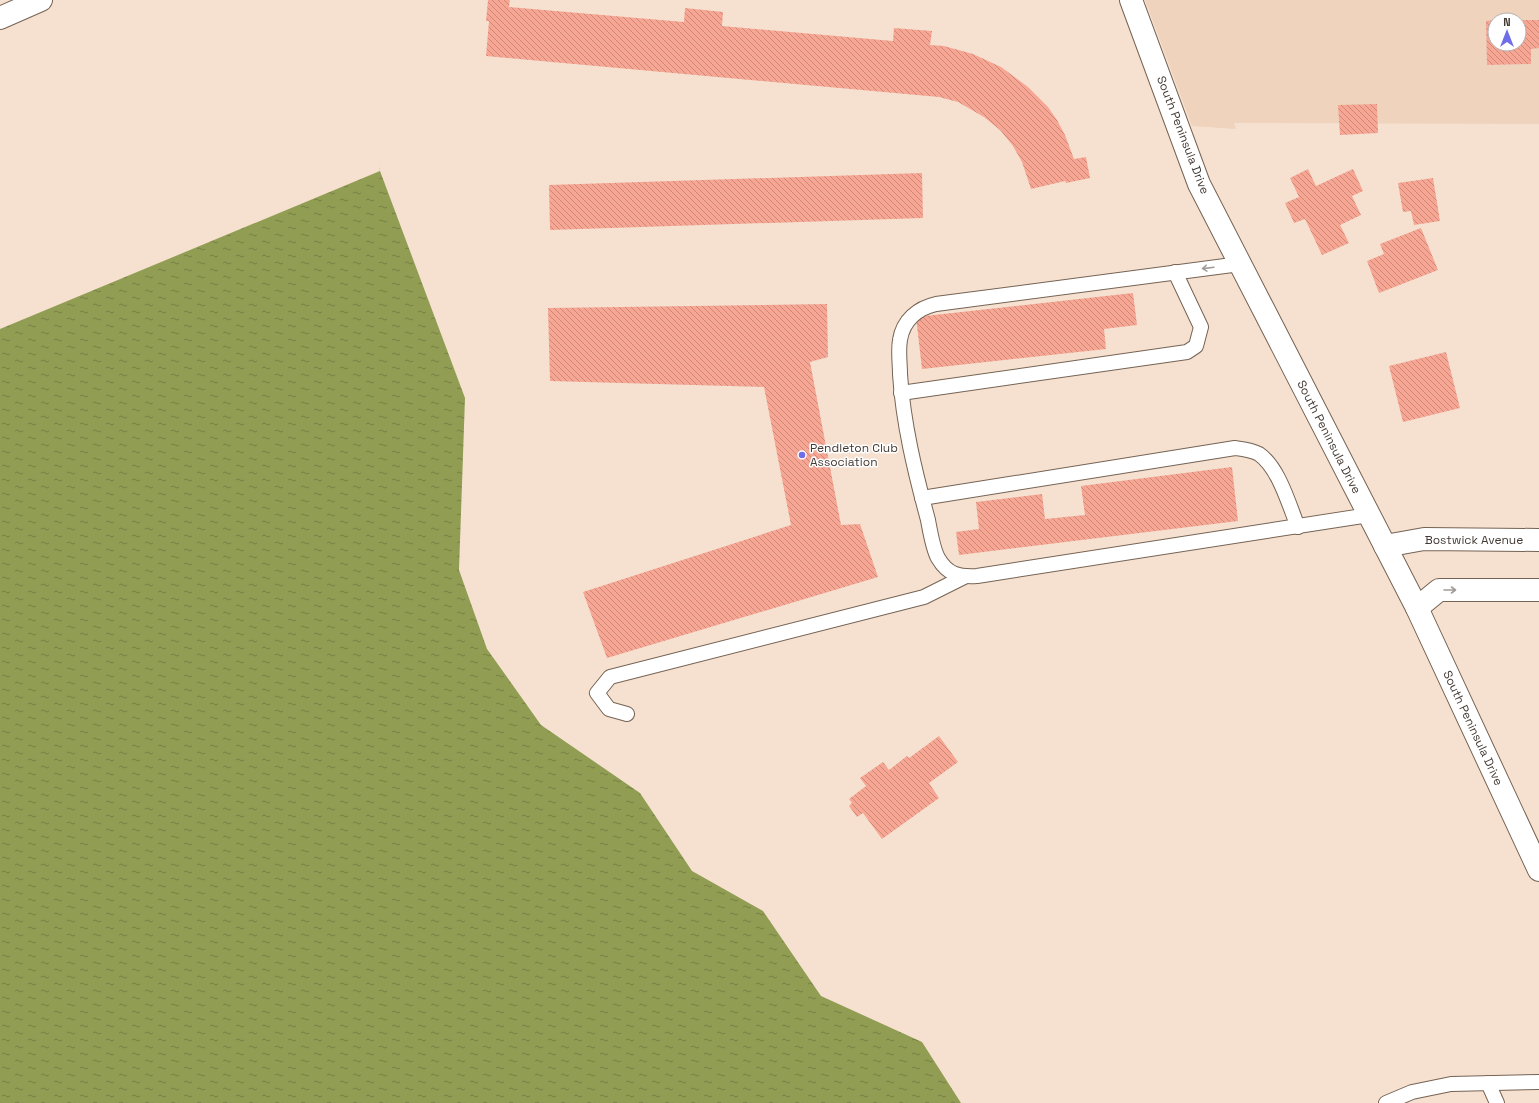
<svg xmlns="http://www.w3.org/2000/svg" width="1539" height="1103" viewBox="0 0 1539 1103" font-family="'Space Grotesk',sans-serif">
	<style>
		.built { fill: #efd3bd; fill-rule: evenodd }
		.water { fill: url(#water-ripples) }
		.pier { fill: #f6e1d0 }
		.building { fill: url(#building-back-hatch) }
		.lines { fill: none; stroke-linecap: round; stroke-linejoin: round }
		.lane-casing { stroke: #756354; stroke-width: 16 }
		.street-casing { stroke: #756354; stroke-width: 24 }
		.secondary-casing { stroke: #756354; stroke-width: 24 }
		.lane { stroke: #fff; stroke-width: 14 }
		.street { stroke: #fff; stroke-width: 22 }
		.secondary { stroke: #fff; stroke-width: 22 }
		.oneway { stroke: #a19c9a }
		.poi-dot { fill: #6f6de7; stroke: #fff; stroke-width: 1.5 }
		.labels { text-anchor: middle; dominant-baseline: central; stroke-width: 3; stroke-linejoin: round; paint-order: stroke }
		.street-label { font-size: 12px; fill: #433a34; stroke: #fff }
		.poi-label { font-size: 12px; fill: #433a34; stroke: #fff; text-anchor: start }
	</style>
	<defs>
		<pattern id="water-ripples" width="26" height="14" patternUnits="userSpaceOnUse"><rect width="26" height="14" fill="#909d52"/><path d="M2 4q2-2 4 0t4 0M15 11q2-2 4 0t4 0" fill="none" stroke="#778145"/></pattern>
		<pattern id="building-back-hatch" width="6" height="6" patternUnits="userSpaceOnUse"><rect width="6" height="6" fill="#f7a694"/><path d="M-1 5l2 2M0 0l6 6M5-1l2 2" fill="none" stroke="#ca887a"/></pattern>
	</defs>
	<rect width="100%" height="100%" fill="#f6e1d0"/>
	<path class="built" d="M1145 0H1539V124L1234 123 1236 129 1192 126ZM1495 20H1519V44H1495Z"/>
	<path class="water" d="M0 0H340L380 171 465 398 459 570 487 649 541 725 640 793 692 871 763 911 821 996 922 1042 961 1103H0Z"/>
	<path class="pier" d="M0 0H342L375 140 380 171 0 329Z"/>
	<g class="building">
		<path d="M488 0H510L509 7 684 22 685 8 723 12 722 26 893 41 894 28 932 31 930 45 944 46 973 54 1001 67 1028 87 1048 107 1057 120 1065 135 1074 159 1086 157 1090 178 1066 183 1065 181 1031 189 1022 162 1013 146 1000 130 984 117 958 102 939 97 486 56 489 21H486Z"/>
		<path d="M1495 20V44H1519V20H1539V48L1531 49V64L1487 65 1486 21Z"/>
		<path d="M1377 104 1378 133 1340 135 1338 105Z"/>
		<path d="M1308 169 1316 186 1353 169 1363 191 1352 196 1361 215 1340 225 1349 243 1322 255 1305 219 1294 223 1285 203 1299 197 1290 178Z"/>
		<path d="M922 173 923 218 550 230 549 185Z"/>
		<path d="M1433 178 1440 221 1414 225 1411 211 1403 212 1398 183Z"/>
		<path d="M1421 228 1438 270 1379 293 1367 261 1384 254 1380 244Z"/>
		<path d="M1133 293 1137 325 1104 329 1106 349 922 369 916 317Z"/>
		<path d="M827 304 828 357 810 362 841 525 860 524 878 577 607 658 583 592 791 525 764 387 550 381 548 308Z"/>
		<path d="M1446 352 1460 408 1403 422 1389 366Z"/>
		<path d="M1232 467 1238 521 959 555 956 532 979 529 976 502 1042 494 1045 519 1085 515 1081 486Z"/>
		<path d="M939 736 958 762 929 783 939 798 882 839 863 813 857 817 849 806 852 803 849 799 866 786 860 778 883 762 889 770 907 756 909 758Z"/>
	</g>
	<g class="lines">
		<defs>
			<g id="lane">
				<path d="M1240 264 936 304C918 308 903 320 900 340 898 351 900 363 900 374 903 423 915 472 928 520 930 531 933 549 938 558 948 575 959 577 977 576L1369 515"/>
				<path d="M901 393 1187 352 1196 346 1201 327 1175 272"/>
				<path d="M922 498 1235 448C1243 449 1252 450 1259 454 1279 468 1289 505 1298 527"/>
				<path d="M627 714 609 709 597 693 610 677 924 597 964 577"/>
				<path d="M1488 1083 1497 1103"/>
				<path d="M1386 1103 1412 1092 1451 1084 1539 1082"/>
			</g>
			<g id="street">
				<path d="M1385 546 1424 539 1539 540"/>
				<path d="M1417 608 1439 590H1539"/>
			</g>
			<g id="secondary">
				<path d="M1131 0 1199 184 1417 608 1539 870"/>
				<path d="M0 18 41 0"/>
			</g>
		</defs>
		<use href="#lane" class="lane-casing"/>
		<use href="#street" class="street-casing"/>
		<use href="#secondary" class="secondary-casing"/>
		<use href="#lane" class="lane"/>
		<use href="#street" class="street"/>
		<use href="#secondary" class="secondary"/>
	</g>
	<defs><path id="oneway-shaft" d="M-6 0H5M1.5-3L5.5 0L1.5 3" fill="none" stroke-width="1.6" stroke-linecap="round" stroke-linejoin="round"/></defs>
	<g class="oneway">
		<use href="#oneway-shaft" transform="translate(1208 268) rotate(173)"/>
		<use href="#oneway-shaft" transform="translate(1450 590)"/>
	</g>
	<circle class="poi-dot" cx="802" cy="455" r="4"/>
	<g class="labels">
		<g class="street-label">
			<text transform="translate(1183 135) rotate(69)">South Peninsula Drive</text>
			<text transform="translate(1329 437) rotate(63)">South Peninsula Drive</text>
			<text x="1474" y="540">Bostwick Avenue</text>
			<text transform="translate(1473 728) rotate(65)">South Peninsula Drive</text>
		</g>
		<g class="poi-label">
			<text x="810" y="448">Pendleton Club<tspan x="810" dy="14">Association</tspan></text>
		</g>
	</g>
	<g transform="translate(1507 32)"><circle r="19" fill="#ffffff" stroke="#b4b0ae"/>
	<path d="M0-3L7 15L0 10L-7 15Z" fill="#6f6de7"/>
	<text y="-6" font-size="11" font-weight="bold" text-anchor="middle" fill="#433a34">N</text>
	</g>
</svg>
